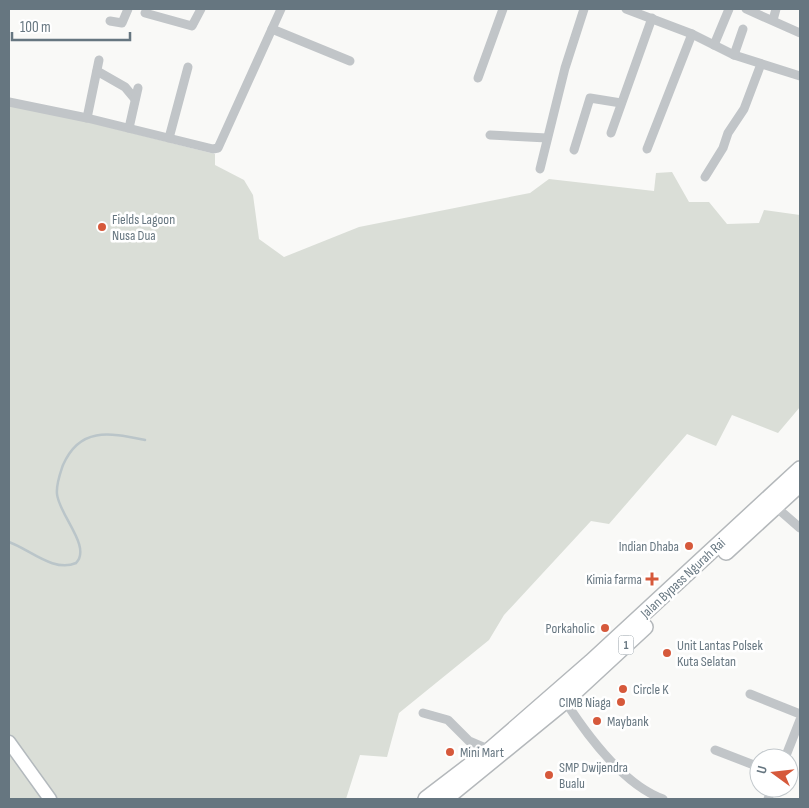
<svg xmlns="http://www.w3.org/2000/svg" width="809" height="808" viewBox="0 0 809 808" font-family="'Sofia Sans Condensed',sans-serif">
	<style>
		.green { fill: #daded7 }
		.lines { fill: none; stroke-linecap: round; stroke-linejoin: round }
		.stream { stroke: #bac5c9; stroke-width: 2.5 }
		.secondary-casing { stroke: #b3b9bd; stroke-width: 15 }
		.highway-casing { stroke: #b4b8bb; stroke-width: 18 }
		.street { stroke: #c1c5c8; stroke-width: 9 }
		.secondary { stroke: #fff; stroke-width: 12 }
		.highway { stroke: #fff; stroke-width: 15 }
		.poi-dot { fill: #d6593b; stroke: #fff; stroke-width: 2 }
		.labels { text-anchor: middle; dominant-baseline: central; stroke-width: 5; stroke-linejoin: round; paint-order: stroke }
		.shield { fill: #fff; stroke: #949fa6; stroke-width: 1 }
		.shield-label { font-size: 12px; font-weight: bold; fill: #667680 }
		.poi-label { font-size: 14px; fill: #667680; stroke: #fff; text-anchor: start }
		.street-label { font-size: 14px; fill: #667680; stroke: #fff }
	</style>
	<rect width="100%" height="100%" fill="#f9f9f7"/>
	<path class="green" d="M9 102 215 154V165L244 180 253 195 259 239 284 257 359 227 530 193 549 179 654 191 656 173 672 172 689 202H709L727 224 759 223 764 210 800 215V407L778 433 732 415 716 446 687 434 609 524 591 521 504 615 489 640 399 713 387 757 360 755 346 799H9Z"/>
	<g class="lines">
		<path class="stream" d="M9 542C29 549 54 573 76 563 92 547 59 515 57 494 56 484 60 474 63 465 80 426 110 433 145 440"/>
		<defs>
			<path id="secondary" d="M9 742 50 799"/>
			<g id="highway">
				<path d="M726 552 800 484"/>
				<path d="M426 799 490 750 591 662 800 469"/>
				<path d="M445 799 565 701 645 627"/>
			</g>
		</defs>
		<use href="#secondary" class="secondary-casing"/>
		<use href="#highway" class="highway-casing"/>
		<g class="street">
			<path d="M626 9 692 34 734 55 800 76"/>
			<path d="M746 9 800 33"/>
			<path d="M145 13 192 26 201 9"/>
			<path d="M773 20 776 9"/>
			<path d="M110 21 122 23 128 9"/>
			<path d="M272 29 350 61"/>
			<path d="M714 45 729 9"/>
			<path d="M734 55 743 29"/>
			<path d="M97 71 125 87 135 99"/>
			<path d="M478 78 503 9"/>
			<path d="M9 102 87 118 213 149 218 148 281 9"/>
			<path d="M87 118 99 60"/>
			<path d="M129 128 138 88"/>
			<path d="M611 133 652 18"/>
			<path d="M490 135 547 138"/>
			<path d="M169 138 188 67"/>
			<path d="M647 149 692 34"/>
			<path d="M574 150 590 98 621 103"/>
			<path d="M540 169 565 68 584 9"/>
			<path d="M705 177 723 148 728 133 744 109 761 64"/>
			<path d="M776 507 800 528"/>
			<path d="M750 694 800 714"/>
			<path d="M565 701C587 735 624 785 663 799"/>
			<path d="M423 713 448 720 469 741 490 750"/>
			<path d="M715 750 759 767"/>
			<path d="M785 758 800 720"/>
			<path d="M768 799 772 788"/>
		</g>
		<use href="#secondary" class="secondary"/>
		<use href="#highway" class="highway"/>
	</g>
	<g class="poi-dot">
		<circle cx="102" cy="227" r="5"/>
		<circle cx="689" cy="546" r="5"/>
		<path d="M649.5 571.5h5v5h5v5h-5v5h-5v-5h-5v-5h5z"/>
		<circle cx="605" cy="628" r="5"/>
		<circle cx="667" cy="653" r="5"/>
		<circle cx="623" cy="689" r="5"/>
		<circle cx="621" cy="702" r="5"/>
		<circle cx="597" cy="721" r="5"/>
		<circle cx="450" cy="752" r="5"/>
		<circle cx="549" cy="775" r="5"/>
	</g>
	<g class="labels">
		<rect class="shield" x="618.5" y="635.5" width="15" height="19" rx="4"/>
		<g class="shield-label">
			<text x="626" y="645">1</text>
		</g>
		<g class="poi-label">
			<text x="112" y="219">Fields Lagoon<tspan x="112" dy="16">Nusa Dua</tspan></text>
			<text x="679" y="546" text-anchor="end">Indian Dhaba</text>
			<text x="642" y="579" text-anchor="end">Kimia farma</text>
			<text x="595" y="628" text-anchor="end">Porkaholic</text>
			<text x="677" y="645">Unit Lantas Polsek<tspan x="677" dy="16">Kuta Selatan</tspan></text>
			<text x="633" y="689">Circle K</text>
			<text x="611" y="702" text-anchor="end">CIMB Niaga</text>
			<text x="607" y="721">Maybank</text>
			<text x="460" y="752">Mini Mart</text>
			<text x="559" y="767">SMP Dwijendra<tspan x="559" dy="16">Bualu</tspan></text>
		</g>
		<g class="street-label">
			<text transform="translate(683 578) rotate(-43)">Jalan Bypass Ngurah Rai</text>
		</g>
	</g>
	<rect width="809" height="808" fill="none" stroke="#667680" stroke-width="20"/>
	<g transform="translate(774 773) rotate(285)"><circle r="24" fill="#ffffff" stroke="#c2c8cc"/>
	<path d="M0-4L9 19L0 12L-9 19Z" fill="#d6593b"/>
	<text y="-8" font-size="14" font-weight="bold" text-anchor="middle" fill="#667680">U</text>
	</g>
	<path d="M12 32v8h118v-8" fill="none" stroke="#667680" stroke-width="2.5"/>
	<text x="20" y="32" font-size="15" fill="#667680" stroke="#ffffff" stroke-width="4" paint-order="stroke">100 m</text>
</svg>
